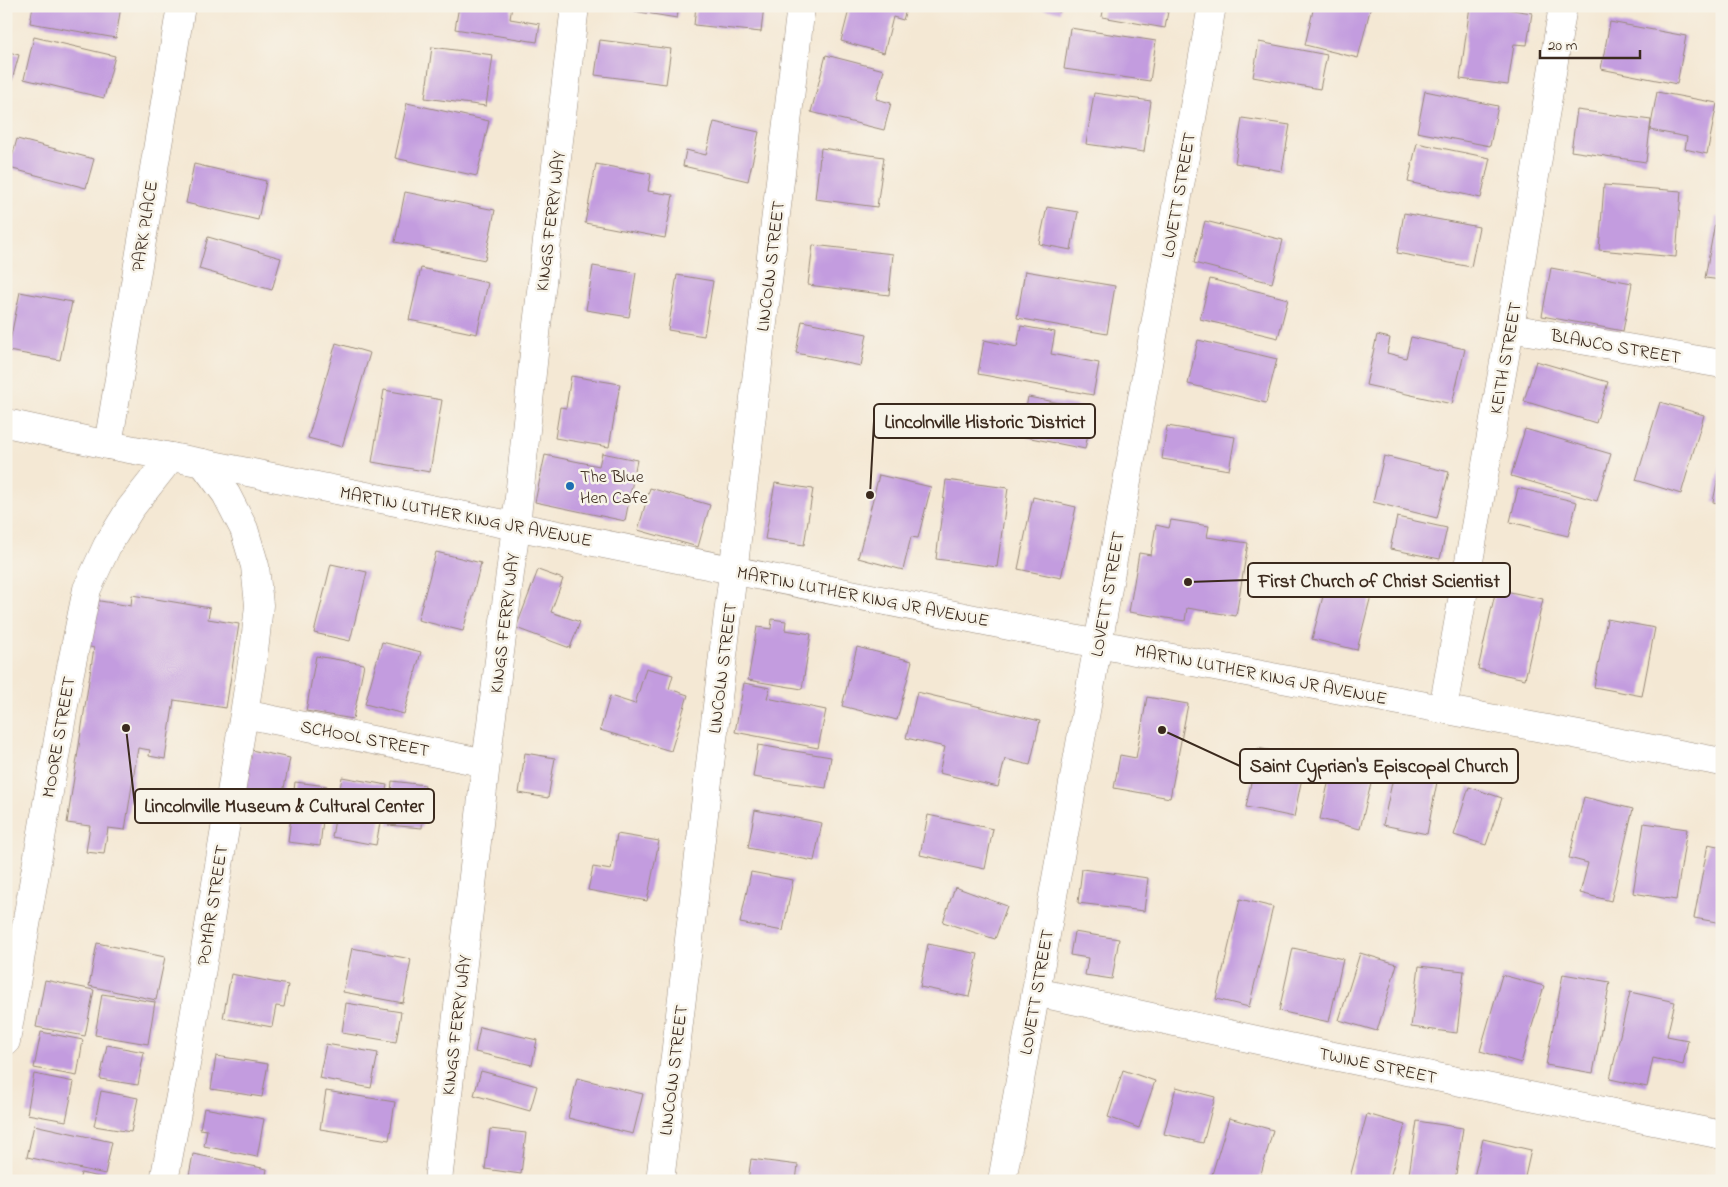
<svg xmlns="http://www.w3.org/2000/svg" width="1728" height="1187" viewBox="0 0 1728 1187" font-family="'Indie Flower',sans-serif">
	<style>
		.building { fill: #c39cdf }
		.lines { fill: none; stroke-linecap: round; stroke-linejoin: round }
		.street-casing { stroke: #988979; stroke-width: 29 }
		.secondary-casing { stroke: #988979; stroke-width: 29 }
		.street { stroke: #fff; stroke-width: 28 }
		.secondary { stroke: #fff; stroke-width: 28 }
		.poi-dot { fill: #1f6fb2; stroke: #f7f3e8; stroke-width: 2 }
		.labels { text-anchor: middle; stroke-width: 5; stroke-linejoin: round; paint-order: stroke }
		.street-label { font-size: 18px; fill: #3b2a1e; stroke: #f7f3e8 }
		.poi-label { font-size: 18px; fill: #3b2a1e; stroke: #f7f3e8; text-anchor: start }
		.leader { fill: none; stroke: #3b2a1e; stroke-width: 2 }
		.callout-dot { fill: #3b2a1e; stroke: #f7f3e8; stroke-width: 2 }
		.callout { fill: #f7f3e8; stroke: #3b2a1e; stroke-width: 2 }
		.callout-label { font-size: 19px; text-anchor: middle; font-weight: bold; fill: #3b2a1e }
	</style>
	<rect width="100%" height="100%" fill="#f7f3e8"/>
	<filter id="ink" filterUnits="userSpaceOnUse"><feTurbulence type="fractalNoise" baseFrequency=".02" numOctaves="2"/><feDisplacementMap in="SourceGraphic" scale="10" xChannelSelector="R" yChannelSelector="G"/><feConvolveMatrix kernelMatrix="1 2 1 2 8 2 1 2 1" color-interpolation-filters="sRGB"/></filter>
	<filter id="wash" filterUnits="userSpaceOnUse"><feTurbulence type="fractalNoise" baseFrequency=".0096" numOctaves="4" result="noise"/><feDisplacementMap in="SourceGraphic" scale="20" xChannelSelector="R" yChannelSelector="G"/><feGaussianBlur stdDeviation="1.12" result="paint"/><feColorMatrix in="noise" values="0 0 0 0 0 0 0 0 0 0 0 0 0 0 0 0 0 1.4 0 .05"/><feComposite in="paint" operator="in"/></filter>
	<g filter="url(#wash)">
		<rect width="100%" height="100%" fill="#f4e8d4"/>
		<g id="blocks">
			<path class="building" d="M33,6H121L116,38L30,23Z
				M459,6H512L510,19L540,24L537,42L455,29Z
				M602,6H679L677,18Z
				M696,6H764L761,32L694,25Z
				M850,6H907L903,20L893,17L884,53L841,41Z
				M1026,6H1061L1060,12Z
				M1104,6H1169L1165,28L1102,17Z
				M1314,6H1371L1358,58L1305,45Z
				M1470,6H1486L1532,13L1527,45L1514,44L1508,85L1460,79Z
				M1610,22L1686,36L1677,84L1601,69Z
				M1070,28L1156,41L1150,81L1064,69Z
				M34,37L115,56L104,98L24,79Z
				M600,40L671,49L666,84L595,75Z
				M1259,42L1327,55L1320,89L1253,77Z
				M432,47L493,55L486,106L425,98Z
				M6,51L19,55L7,98H6Z
				M826,55L884,70L876,99L891,103L884,130L811,112Z
				M1425,91L1498,106L1490,146L1417,132Z
				M1657,92L1717,103L1707,154L1685,149L1687,137L1650,130Z
				M1094,93L1151,101L1144,152L1086,144Z
				M407,103L489,121L477,176L395,158Z
				M1577,110L1651,120L1646,162L1571,151Z
				M1242,118L1290,125L1282,171L1235,163Z
				M714,122L759,132L748,181L683,166L686,150L706,155Z
				M17,139L94,159L86,188L9,168Z
				M1417,143L1490,158L1481,198L1408,182Z
				M821,148L884,157L877,207L815,199Z
				M194,164L266,181L258,220L186,203Z
				M596,164L651,174L648,191L673,195L665,238L585,223Z
				M1604,185L1681,191L1676,257L1599,250Z
				M405,192L495,210L485,260L395,242Z
				M1047,207L1078,212L1071,250L1039,244Z
				M1404,213L1479,227L1471,267L1397,253Z
				M1716,217L1722,218V280L1705,278Z
				M1205,221L1283,240L1272,283L1194,263Z
				M208,237L281,258L272,290L199,269Z
				M813,245L893,254L889,295L808,285Z
				M593,266L636,273L629,317L586,310Z
				M421,268L488,283L477,334L409,320Z
				M1551,268L1632,283L1623,331L1542,316Z
				M1025,271L1115,286L1107,334L1017,318Z
				M677,275L713,281L704,336L668,330Z
				M1210,279L1288,299L1278,338L1200,319Z
				M20,292L72,302L60,360L8,351Z
				M802,321L867,334L861,366L796,353Z
				M1021,326L1055,332L1051,354L1099,363L1093,395L978,374L984,340L1017,347Z
				M1377,335L1390,338L1387,353L1406,358L1411,337L1465,349L1452,404L1366,385Z
				M1198,340L1277,359L1266,403L1188,384Z
				M336,343L370,353L342,447L308,438Z
				M1536,361L1608,382L1596,423L1524,401Z
				M571,376L620,384L609,447L555,438L560,407L566,408Z
				M384,390L442,400L430,472L372,462Z
				M1028,397L1093,409L1085,449L1021,436Z
				M1660,402L1704,415L1681,494L1636,480Z
				M1167,426L1235,437L1229,470L1162,459Z
				M1525,429L1611,454L1597,501L1511,476Z
				M602,453L637,460L625,521L535,502L545,455L599,466Z
				M1384,456L1449,472L1437,518L1373,502Z
				M1721,462H1722V504L1713,502Z
				M879,475L931,487L918,538L911,537L903,570L858,558Z
				M946,480L1008,488L997,567L936,559Z
				M775,483L813,489L804,545L765,539Z
				M650,488L710,505L698,547L638,530Z
				M1518,488L1577,502L1568,536L1510,522Z
				M1033,497L1076,507L1061,578L1018,569Z
				M1397,517L1447,528L1440,559L1390,549Z
				M1171,520L1209,526L1207,537L1248,543L1236,616L1187,608L1185,621L1129,612L1139,553L1151,555L1156,525L1169,528Z
				M436,552L481,563L463,631L418,620Z
				M331,564L367,572L350,641L314,633Z
				M1331,565L1376,576L1357,650L1312,639Z
				M538,570L563,579L551,612L580,622L570,648L516,628Z
				M1496,589L1543,599L1525,679L1478,669Z
				M132,595L210,608L208,619L239,624L226,708L174,700L165,759L149,756L150,750L138,748L125,830L108,828L104,854L86,852L90,826L67,823L94,648L86,646L94,600L131,606Z
				M772,619L786,621L785,630L811,634L802,689L748,680L757,627L771,629Z
				M1607,619L1655,628L1642,696L1594,687Z
				M382,642L421,652L404,714L365,704Z
				M857,647L912,661L897,720L842,706Z
				M316,656L364,664L353,719L306,711Z
				M646,668L673,675L669,689L688,695L671,751L600,730L610,696L635,704Z
				M744,683L770,688L767,698L826,710L818,748L735,732Z
				M917,692L1040,721L1030,765L1005,759L998,787L939,773L945,747L906,738Z
				M1147,697L1188,704L1170,798L1114,788L1120,755L1136,758Z
				M758,745L831,757L826,788L753,777Z
				M1258,748L1306,758L1294,817L1246,807Z
				M1336,749L1377,759L1360,829L1320,819Z
				M251,750L290,758L281,803L242,795Z
				M525,753L555,758L548,798L519,793Z
				M1394,773L1437,782L1427,834L1383,825Z
				M342,777L387,785L376,845L332,837Z
				M392,781L425,785L422,828L388,825Z
				M295,782L327,786L320,846L288,842Z
				M1469,787L1502,798L1486,845L1454,835Z
				M1584,797L1633,809L1611,901L1580,893L1588,863L1569,858Z
				M755,810L822,823L814,861L748,848Z
				M928,815L993,829L985,869L920,855Z
				M1644,823L1687,829L1676,900L1633,893Z
				M6,834L10,835L7,849H6Z
				M617,834L659,841L647,901L588,890L593,867L611,870Z
				M1708,844L1722,847V923L1694,918Z
				M1082,869L1148,878L1144,911L1078,903Z
				M751,872L793,880L783,931L740,923Z
				M955,887L1007,906L995,939L943,922Z
				M1240,899L1273,907L1249,1007L1216,999Z
				M1074,932L1119,939L1112,979L1085,975L1088,958L1070,955Z
				M97,943L165,957L156,1000L89,986Z
				M928,944L978,954L969,997L920,987Z
				M352,948L411,959L403,1003L343,992Z
				M1293,948L1343,959L1329,1022L1279,1011Z
				M1360,953L1397,964L1377,1031L1339,1020Z
				M1419,966L1464,971L1457,1033L1411,1027Z
				M231,974L288,985L284,1007L276,1006L272,1027L223,1018Z
				M1563,974L1610,982L1593,1073L1546,1065Z
				M1502,975L1544,986L1521,1063L1480,1051Z
				M45,980L94,990L85,1036L36,1027Z
				M1630,992L1675,1002L1667,1036L1688,1040L1683,1065L1653,1058L1647,1087L1610,1079Z
				M102,994L155,1002L148,1044L95,1035Z
				M346,1003L401,1012L396,1042L342,1033Z
				M480,1027L537,1040L532,1065L475,1052Z
				M41,1032L83,1040L77,1076L34,1068Z
				M326,1044L378,1053L371,1088L319,1078Z
				M107,1045L144,1052L138,1085L100,1079Z
				M216,1056L268,1064L262,1097L211,1089Z
				M1123,1070L1155,1081L1139,1128L1108,1117Z
				M481,1071L537,1086L530,1111L474,1095Z
				M34,1074L74,1082L66,1121L27,1114Z
				M577,1078L643,1094L633,1134L568,1118Z
				M1176,1087L1215,1097L1203,1143L1164,1134Z
				M101,1091L138,1098L131,1132L94,1126Z
				M326,1091L395,1102L389,1140L320,1129Z
				M204,1108L264,1119L257,1157L204,1146L207,1130L200,1129Z
				M1367,1114L1405,1125L1389,1181H1349Z
				M1229,1118L1273,1130L1259,1181H1210Z
				M1417,1121L1463,1128L1455,1181H1408Z
				M34,1125L112,1142L105,1174L27,1157Z
				M490,1129L526,1133L521,1174L485,1169Z
				M1483,1139L1531,1150L1524,1181H1473Z
				M193,1154L267,1169L265,1181H188Z
				M751,1159L798,1165L796,1181H748Z
				M81,1173L112,1180V1181H79Z"/>
		</g>
	</g>
	<g filter="url(#ink)">
		<use href="#blocks" fill-opacity="0" stroke="#988979" stroke-width="1"/>
		<g class="lines">
			<g class="street-casing">
				<path id="street" d="M1510,328L1722,364
					M108,445L181,6
					M1443,709L1510,328L1563,6
					M244,714L486,763
					M1036,992L1294,1048L1722,1135
					M6,1041L68,682L87,589L107,546L130,509L171,457
					M164,1181L187,1059L244,714L255,643L259,605L255,566L244,529L226,494L203,463
					M438,1181L486,763L516,526L537,325L575,6
					M660,1181L801,6
					M1002,1181L1212,6"/>
			</g>
			<g class="secondary-casing">
				<path id="secondary" d="M6,423L108,445L203,463L1098,644L1722,762"/>
			</g>
			<use href="#street" class="street"/>
			<use href="#secondary" class="secondary"/>
		</g>
	</g>
	<circle class="poi-dot" cx="570" cy="486" r="5"/>
	<g class="labels">
		<g class="street-label">
			<text transform="translate(1178 195) rotate(-80)" y="6">LOVETT STREET</text>
			<text transform="translate(550 221) rotate(-83)" y="6">KINGS FERRY WAY</text>
			<text transform="translate(144 226) rotate(-81)" y="6">PARK PLACE</text>
			<text transform="translate(770 266) rotate(-83)" y="6">LINCOLN STREET</text>
			<text transform="translate(1616 346) rotate(10)" y="6">BLANCO STREET</text>
			<text transform="translate(1505 358) rotate(-80)" y="6">KEITH STREET</text>
			<text transform="translate(466 516) rotate(11)" y="6">MARTIN LUTHER KING JR AVENUE</text>
			<text transform="translate(1107 594) rotate(-80)" y="6">LOVETT STREET</text>
			<text transform="translate(863 596) rotate(11)" y="6">MARTIN LUTHER KING JR AVENUE</text>
			<text transform="translate(504 623) rotate(-83)" y="6">KINGS FERRY WAY</text>
			<text transform="translate(722 668) rotate(-83)" y="6">LINCOLN STREET</text>
			<text transform="translate(1261 674) rotate(11)" y="6">MARTIN LUTHER KING JR AVENUE</text>
			<text transform="translate(58 737) rotate(-80)" y="6">MOORE STREET</text>
			<text transform="translate(365 738) rotate(11)" y="6">SCHOOL STREET</text>
			<text transform="translate(212 905) rotate(-81)" y="6">POMAR STREET</text>
			<text transform="translate(1036 992) rotate(-80)" y="6">LOVETT STREET</text>
			<text transform="translate(456 1025) rotate(-83)" y="6">KINGS FERRY WAY</text>
			<text transform="translate(1378 1065) rotate(12)" y="6">TWINE STREET</text>
			<text transform="translate(673 1070) rotate(-83)" y="6">LINCOLN STREET</text>
		</g>
		<g class="poi-label">
			<text x="580" y="482">The Blue<tspan x="580" dy="21">Hen Cafe</tspan></text>
		</g>
	</g>
	<path class="leader" d="M870 495L874 421M1188 582L1248 580M1162 730L1240 766M126 728L135 806"/>
	<g class="callout-dot">
		<circle cx="870" cy="495" r="5"/>
		<circle cx="1188" cy="582" r="5"/>
		<circle cx="1162" cy="730" r="5"/>
		<circle cx="126" cy="728" r="5"/>
	</g>
	<g class="callout">
		<rect x="874" y="404" width="221" height="34" rx="5"/>
		<rect x="1248" y="563" width="262" height="34" rx="5"/>
		<rect x="1240" y="749" width="278" height="34" rx="5"/>
		<rect x="135" y="789" width="299" height="34" rx="5"/>
	</g>
	<g class="callout-label">
		<text x="985" y="428">Lincolnville Historic District</text>
		<text x="1379" y="587">First Church of Christ Scientist</text>
		<text x="1379" y="772">Saint Cyprian's Episcopal Church</text>
		<text x="284" y="812">Lincolnville Museum &amp; Cultural Center</text>
	</g>
	<rect width="1728" height="1187" fill="none" stroke="#f7f3e8" stroke-width="25"/>
	<path d="M1540 50v8h100v-8" fill="none" stroke="#3b2a1e" stroke-width="2.5"/>
	<text x="1548" y="50" font-size="15" fill="#3b2a1e" stroke="#f7f3e8" stroke-width="4" paint-order="stroke">20 m</text>
</svg>
